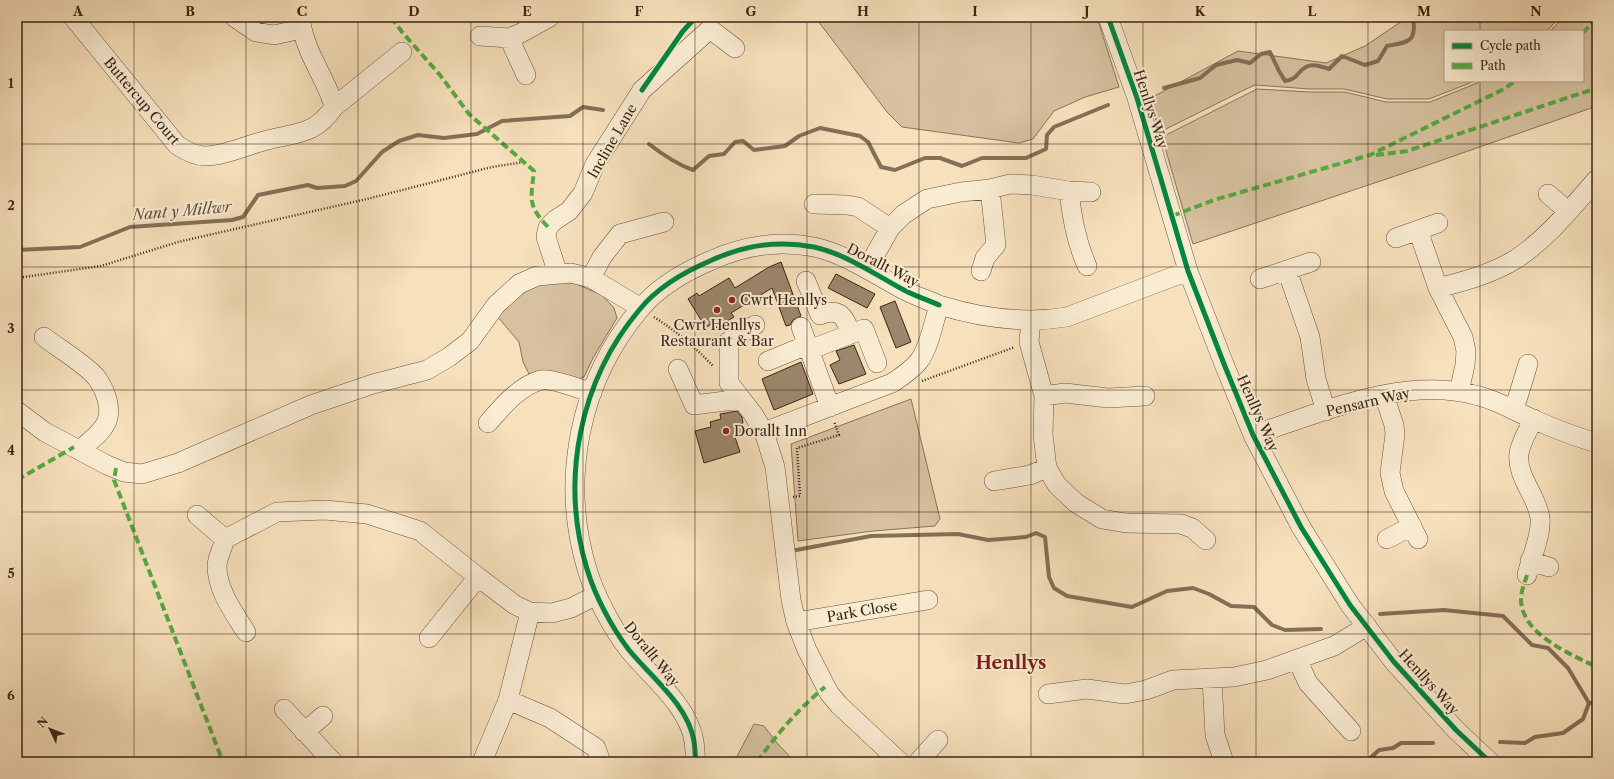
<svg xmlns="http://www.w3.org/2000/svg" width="1614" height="779" viewBox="0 0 1614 779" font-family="'Libre Caslon Text',serif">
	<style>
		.green { fill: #d7c1a0; stroke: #88735a }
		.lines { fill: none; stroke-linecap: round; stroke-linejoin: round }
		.stream { stroke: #846f57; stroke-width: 4 }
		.building { fill: #9c876c; stroke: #392515 }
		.minor-casing { stroke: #68543f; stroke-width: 20 }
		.path { stroke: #392515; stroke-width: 2.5; stroke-dasharray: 1 2; stroke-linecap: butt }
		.minor { stroke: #faecd3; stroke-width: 19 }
		.quiet { stroke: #55aa42; stroke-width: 4; stroke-dasharray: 8 4; stroke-linecap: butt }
		.cycleway-casing { stroke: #faecd3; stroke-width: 8 }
		.cycleway { stroke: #00873e; stroke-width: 5 }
		.grid { fill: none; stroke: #392515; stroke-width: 1; stroke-opacity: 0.55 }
		.poi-dot { fill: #8f2418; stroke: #faecd3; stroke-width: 1.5 }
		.labels { text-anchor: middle; stroke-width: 4; stroke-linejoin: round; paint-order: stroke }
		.street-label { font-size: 14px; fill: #392515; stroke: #faecd3 }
		.poi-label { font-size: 14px; fill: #392515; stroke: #faecd3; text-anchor: start }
		.water-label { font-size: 15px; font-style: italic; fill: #65503c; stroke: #faecd3 }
		.district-label { font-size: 18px; font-weight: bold; fill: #7a1f14; stroke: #faecd3 }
		.neatline { fill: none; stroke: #392515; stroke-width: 1.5 }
		.grid-label { font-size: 13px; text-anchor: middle; font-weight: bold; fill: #392515 }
	</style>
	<rect width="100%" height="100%" fill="#f7e1bc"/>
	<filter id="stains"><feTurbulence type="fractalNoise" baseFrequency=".005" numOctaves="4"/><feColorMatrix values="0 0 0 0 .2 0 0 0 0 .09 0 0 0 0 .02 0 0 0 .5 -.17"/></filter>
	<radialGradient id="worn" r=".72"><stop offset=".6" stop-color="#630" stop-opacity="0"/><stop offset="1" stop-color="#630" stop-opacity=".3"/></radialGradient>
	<path class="green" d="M815,17H1097L1119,87L1085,97L1054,111L1033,139L1019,143L902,127L887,112Z
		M1408,17H1560L1547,31H1445V81H1475L1429,99H1387L1344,89H1310L1255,85L1244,90L1160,132L1149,99L1238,51L1326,63L1365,46Z
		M1564,17H1597V106L1428,165L1193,244L1162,137L1257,89L1310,92H1345L1386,102H1430L1482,81H1583V31H1550Z
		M548,282L574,283L602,295L614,308L617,318L593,358L584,377L579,379L531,378L523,362L519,342L497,316L528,287Z
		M911,399L940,519L935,526L873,531L798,541L791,444Z
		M754,724L764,726L777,743L795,762H734Z"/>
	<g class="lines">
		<path class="stream" d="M1164,88L1200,78L1216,65L1237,60L1250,63L1261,54L1270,52L1279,71L1285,81C1299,79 1296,72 1306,67C1313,63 1322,67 1329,69L1342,56L1365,65L1378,61L1387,46C1409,42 1417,42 1413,17
			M649,144C663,155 676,164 693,170L709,156L724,154L735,142L743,141L754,150L785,146L799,136L820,128L860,136L868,142L881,167L895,170L925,158H940L962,166L982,158H1026L1046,149L1047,135L1054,127L1108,105
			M17,250L80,247L130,227L232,220L243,217L258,195L308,185L317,188L345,186L356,181L382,152L399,141L418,135L444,138L477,134L502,121L570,116L583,107L603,110
			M796,550L871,536L958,534L988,540L1026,537L1036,533L1045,537L1049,577L1054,588L1067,596L1132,607L1167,591L1193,588L1209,594L1231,606L1254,607L1272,625L1285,630L1321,629
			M1380,614L1444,610L1503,616L1532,645L1548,648L1568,668L1589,703
			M1500,742L1525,743L1535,737L1563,733L1583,719L1589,703H1597
			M1366,762L1379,750L1393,748L1401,743H1433"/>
	</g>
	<path class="building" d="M781,262L801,316L793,320L790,325L786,326L772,288L731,313L734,317L714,329L711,324L706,328L688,299L697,293L699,296L729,278L735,288L769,267Z
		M836,274L875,294L867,308L828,288Z
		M895,301L911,342L896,348L880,307Z
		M854,345L866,374L839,384L830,365L840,360L836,351Z
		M801,362L813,394L774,410L762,379Z
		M737,411L742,417L743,423L740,424L744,435L735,437L740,452L704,463L695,431L711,427L710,422L721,419L720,414Z"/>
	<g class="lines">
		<g class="minor-casing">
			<path id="minor" d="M73,17L177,145C186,151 195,156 205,156C225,156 249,144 268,140C282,136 298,135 312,128C321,123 328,116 334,107L402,52
				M234,17L256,32L274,35L301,29
				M300,17C302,34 309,52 317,67C323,80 331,93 334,107
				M1108,17L1137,98L1188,271L1224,364L1253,435L1301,527L1350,605L1394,662L1456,730L1490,762
				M480,36L509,38L521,33L550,17
				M509,38L526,75
				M1069,191C1072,217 1076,241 1087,266
				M1548,194L1568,211
				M814,204L847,205L858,207L890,228
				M1418,230L1438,288L1463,337L1466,351L1465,365L1459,392
				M1396,238L1438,223
				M867,269L890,228L904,214L927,199L961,192L990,189L1010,184L1032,185L1069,191L1091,192
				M1287,270L1310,337L1316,379L1326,411
				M981,271L985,258L996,245L990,189
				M558,274L546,237L548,227L555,220L569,211L583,193L595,164L642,90L710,29L735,48
				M591,278L602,257L620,234L664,222
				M1260,279L1311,262
				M806,281L820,315C840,307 845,317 851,334
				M1438,288C1465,281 1492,274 1516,259C1548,238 1572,207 1597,179
				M1031,320L1029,342L1044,396L1043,435L1047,468L1057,485L1076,503L1102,519L1126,523L1181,524L1192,528L1206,540
				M755,325L729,341V383L753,414L764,432L775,467L791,600L796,622L807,650L829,693L839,705L900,762
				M801,327L830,407
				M44,337C58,348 85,364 96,377C105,389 113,409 106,423C101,434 88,442 80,450
				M809,350L864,329L877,363
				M768,361L807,345
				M678,369L694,405L741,399
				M1384,395L1394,425L1395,434L1390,473L1394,491L1418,539
				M1044,396L1065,393L1108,398L1145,396
				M1512,409L1517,400L1528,364
				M17,411L45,432L107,465L124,472L142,474L178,463L311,405L373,384L427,370L449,357L470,341L496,305L519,284L537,276L571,273L591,278L641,308
				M488,423C502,407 519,386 541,380C551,378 581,389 592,393
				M764,432L892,383C901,377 912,370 919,361C929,348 934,321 939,305C981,318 1024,324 1067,317L1188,271
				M1253,435C1323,412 1405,375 1479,396C1499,401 1516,412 1535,420C1555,429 1576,437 1597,443
				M994,481L1030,475L1047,468
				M197,515L225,539
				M1387,539L1412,526
				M1530,561L1549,567
				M1527,575C1531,557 1542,535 1540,518C1537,495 1516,477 1519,453C1521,442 1528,430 1534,419
				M796,622L928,600
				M246,632C234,613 217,590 217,566C217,558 223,547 225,539L277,512L325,510L367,514L420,531L478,577L515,605L530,612L552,613L571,608L597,595
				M429,638L478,577
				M1297,659L1308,683L1351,731
				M1212,679L1215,735L1224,762
				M1048,694L1087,689L1125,694L1146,690L1173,680L1234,677L1267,670L1334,646L1367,626
				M508,700L550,718L596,748L601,762
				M284,709L333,762
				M304,732L323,716
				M482,762L508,700L530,612
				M696,762C695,755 695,748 694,741C688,705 651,677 629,650C612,628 595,596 587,569C560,480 579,381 640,309C658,287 686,271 712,260C743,246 779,240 814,247C846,254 876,275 904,290C915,296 928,300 939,305
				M918,762L938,740"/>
		</g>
		<path class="path" d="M17,278L101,266L178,242L371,198L492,167L524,162
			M654,317C676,331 695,347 713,366
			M922,381L1015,347
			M793,497L800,496L797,448L839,435L834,421"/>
		<use href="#minor" class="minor"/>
		<path class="quiet" d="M391,17L402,32L440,75L469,114L534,171C531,199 527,205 548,227
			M1583,33L1597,18
			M1376,155L1407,151L1597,88
			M1172,216L1214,200L1370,155L1504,89L1515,81
			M116,468L114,480L223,762
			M17,480L74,447
			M1527,575C1525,582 1521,591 1521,599C1521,634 1570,654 1597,667
			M757,762C777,734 798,709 825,687"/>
		<g class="cycleway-casing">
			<path id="cycleway" d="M1108,17L1137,98L1188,271L1224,364L1253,435L1301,527L1350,605L1394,662L1456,730L1490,762
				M642,90L683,31L696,17
				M696,762C695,755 695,748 694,741C688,705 651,677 629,650C612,628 595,596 587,569C560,480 579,381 640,309C658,287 686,271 712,260C743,246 779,240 814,247C846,254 876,275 904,290C915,296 928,300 939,305"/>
		</g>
		<use href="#cycleway" class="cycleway"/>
	</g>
	<path class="grid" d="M134,17V762M246,17V762M358,17V762M471,17V762M583,17V762M695,17V762M807,17V762M919,17V762M1031,17V762M1143,17V762M1256,17V762M1368,17V762M1480,17V31M1480,81V762M17,144H1597M17,267H1597M17,390H1597M17,512H1597M17,634H1597"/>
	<g class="poi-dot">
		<circle cx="732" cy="300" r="4"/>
		<circle cx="717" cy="310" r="4"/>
		<circle cx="726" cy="431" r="4"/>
	</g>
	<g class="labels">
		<g class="street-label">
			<text transform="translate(142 101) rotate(50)" y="5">Buttercup Court</text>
			<text transform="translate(1151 109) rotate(72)" y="5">Henllys Way</text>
			<text transform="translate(612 141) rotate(-60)" y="5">Incline Lane</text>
			<text transform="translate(883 265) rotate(27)" y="5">Dorallt Way</text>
			<text transform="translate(1368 402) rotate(-13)" y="5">Pensarn Way</text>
			<text transform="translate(1258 413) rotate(66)" y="5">Henllys Way</text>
			<text transform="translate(862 611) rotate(-10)" y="5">Park Close</text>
			<text transform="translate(652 654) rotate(51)" y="5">Dorallt Way</text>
			<text transform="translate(1429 682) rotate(48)" y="5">Henllys Way</text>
		</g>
		<g class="poi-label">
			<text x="740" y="305">Cwrt Henllys</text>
			<text x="717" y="330" text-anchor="middle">Cwrt Henllys<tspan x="717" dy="16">Restaurant &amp; Bar</tspan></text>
			<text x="734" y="436">Dorallt Inn</text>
		</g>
		<g class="water-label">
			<text transform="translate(182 211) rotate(-5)" y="5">Nant y Millwr</text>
		</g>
		<g class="district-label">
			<text x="1011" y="669">Henllys</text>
		</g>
	</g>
	<rect width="1614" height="779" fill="none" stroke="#f7e1bc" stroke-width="44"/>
	<rect x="1444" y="30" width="140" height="52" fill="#faecd3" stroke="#ad9c87"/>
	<rect x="1452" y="43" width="20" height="6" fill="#00873e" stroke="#ad9c87"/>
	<text x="1480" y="50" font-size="12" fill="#392515">Cycle path</text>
	<rect x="1452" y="63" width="20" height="6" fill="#55aa42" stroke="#ad9c87"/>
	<text x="1480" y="70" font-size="12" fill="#392515">Path</text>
	<g transform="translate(50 729) rotate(313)" stroke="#faecd3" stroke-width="3" paint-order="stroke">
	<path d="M0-3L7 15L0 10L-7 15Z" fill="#392515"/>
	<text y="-6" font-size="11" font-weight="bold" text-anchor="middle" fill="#392515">N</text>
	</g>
	<rect x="22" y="22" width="1570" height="735" class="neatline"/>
	<g class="grid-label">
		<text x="78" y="16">A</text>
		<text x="190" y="16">B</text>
		<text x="302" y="16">C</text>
		<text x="414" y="16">D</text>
		<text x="527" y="16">E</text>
		<text x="639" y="16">F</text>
		<text x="751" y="16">G</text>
		<text x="863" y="16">H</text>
		<text x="975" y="16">I</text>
		<text x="1087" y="16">J</text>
		<text x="1200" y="16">K</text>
		<text x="1312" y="16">L</text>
		<text x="1424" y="16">M</text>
		<text x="1536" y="16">N</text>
		<text x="11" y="88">1</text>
		<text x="11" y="210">2</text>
		<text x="11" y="333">3</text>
		<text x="11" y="455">4</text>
		<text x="11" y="578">5</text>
		<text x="11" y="700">6</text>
	</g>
	<rect width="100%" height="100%" filter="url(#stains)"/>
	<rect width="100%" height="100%" fill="url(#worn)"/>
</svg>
